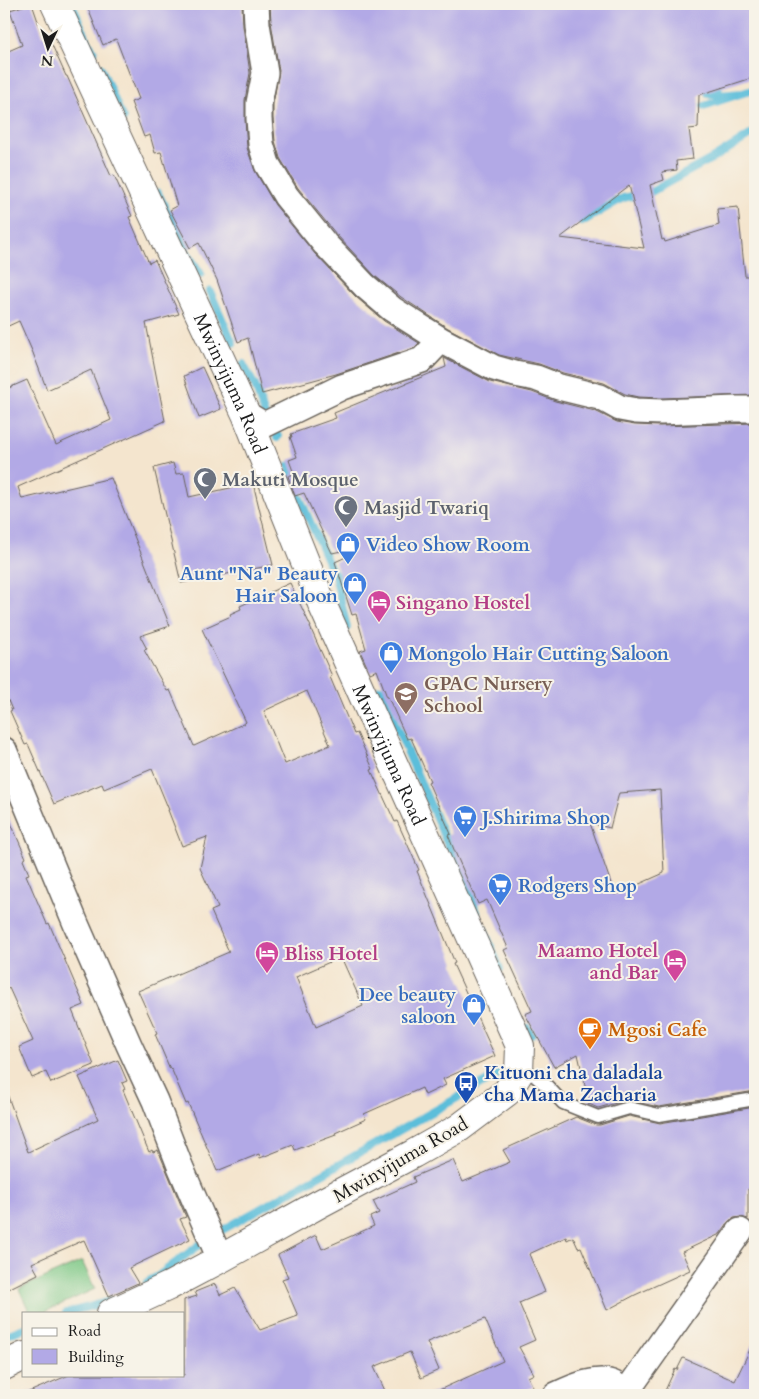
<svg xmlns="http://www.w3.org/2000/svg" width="759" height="1399" viewBox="0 0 759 1399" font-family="Cardo,serif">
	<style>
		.green { fill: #7dc886; stroke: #4c7251 }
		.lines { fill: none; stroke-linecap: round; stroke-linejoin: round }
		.stream { stroke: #5cbeda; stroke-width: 8 }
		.building { fill: #b2a9e6; fill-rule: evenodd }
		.service-casing { stroke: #68625a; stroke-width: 15 }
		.minor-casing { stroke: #68625a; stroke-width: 28 }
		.tertiary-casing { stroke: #68625a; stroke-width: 30 }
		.service { stroke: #fff; stroke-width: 12 }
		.minor { stroke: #fff; stroke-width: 25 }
		.tertiary { stroke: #fff; stroke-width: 28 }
		.labels { text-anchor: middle; stroke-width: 4; stroke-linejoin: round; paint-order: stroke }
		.street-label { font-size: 19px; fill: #1c1c1c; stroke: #f7f3e8 }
		.worship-label { font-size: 19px; font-weight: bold; fill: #5b616d; stroke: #f7f3e8; text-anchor: start }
		.shop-label { font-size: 19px; font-weight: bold; fill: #366cbe; stroke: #f7f3e8; text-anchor: start }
		.hotel-label { font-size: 19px; font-weight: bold; fill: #b23c85; stroke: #f7f3e8; text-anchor: start }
		.education-label { font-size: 19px; font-weight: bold; fill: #785e54; stroke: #f7f3e8; text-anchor: start }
		.food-label { font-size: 19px; font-weight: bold; fill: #c56008; stroke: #f7f3e8; text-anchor: start }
		.transit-label { font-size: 19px; font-weight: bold; fill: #164399; stroke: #f7f3e8; text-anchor: start }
	</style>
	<rect width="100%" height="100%" fill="#f7f3e8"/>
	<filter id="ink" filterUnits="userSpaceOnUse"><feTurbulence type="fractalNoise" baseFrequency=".02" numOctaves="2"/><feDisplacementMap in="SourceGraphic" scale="10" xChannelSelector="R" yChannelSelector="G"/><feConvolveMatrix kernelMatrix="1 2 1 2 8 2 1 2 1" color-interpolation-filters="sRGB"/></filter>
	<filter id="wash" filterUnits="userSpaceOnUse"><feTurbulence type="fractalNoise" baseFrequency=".0096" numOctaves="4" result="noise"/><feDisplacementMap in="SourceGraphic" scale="20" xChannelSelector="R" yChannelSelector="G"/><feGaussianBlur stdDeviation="1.12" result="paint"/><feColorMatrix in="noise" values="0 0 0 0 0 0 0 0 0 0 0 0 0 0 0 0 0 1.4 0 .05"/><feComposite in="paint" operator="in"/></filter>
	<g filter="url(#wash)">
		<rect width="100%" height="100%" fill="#f4e5ce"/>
		<path class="green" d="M82,1261L95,1289L42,1313H30L19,1289Z"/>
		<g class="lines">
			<path class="stream" d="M72,4L85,35L94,52
				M101,68L123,119
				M719,81L718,95L743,93
				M704,84L707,86L708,93L718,95
				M704,106L755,89
				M158,193L186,251L201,274
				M582,222L623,198L651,192L717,156L755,132
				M210,291L233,343
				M243,364L255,386L268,424L278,436L277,438
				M289,466L293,472L285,476L292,496L300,498L329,565L335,575L347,628
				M380,689L477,912
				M484,929L500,969
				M527,1028L531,1035
				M147,1282L158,1276L210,1237L498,1075
				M66,1313L110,1301
				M4,1336L24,1328"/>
		</g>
		<g id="blocks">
			<path class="building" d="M29,4H32L43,36L47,34L66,76H67L111,176L114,175L132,216L129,217L149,263L155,260L179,314L146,323L165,421L18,487L22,499L111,478L170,626L140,636L147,649L144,650L167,691L170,690L194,746L245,723L246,722L202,629L231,616L230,614L241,609L240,606L290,583L311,627H310L332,676L330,677L354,734L357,733L373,769L371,770L395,822L397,821L419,870L417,871L455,963L453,964L495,1056L443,1079L446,1085L425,1095L422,1088L364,1114L366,1119L335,1133L336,1135L295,1150L293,1145L260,1158L259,1154L217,1171L188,1103L186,1104L171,1068L170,1069L155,1034L157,1033L138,991L229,952L211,911L218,908L200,868L207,837L182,846L168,810H169L152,769L104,789L102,784L54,804L28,744L25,745L10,711L12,710L4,691V390L27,380L56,445L111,420L91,370L47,390L33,353L19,321L4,328V53L22,45L10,10ZM307,691L330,745L285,764L264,711ZM341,957L363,1006L316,1027L296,977Z
				M86,4H242L243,26L250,73L245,100V120L247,148L255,171L275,205L315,254L356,297L384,321L419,343L414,348L336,374L262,394L248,338L238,342L217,280L199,243L190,248L170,210L177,206L161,152L155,153L150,135L144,137L131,102L139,99L116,39L103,45Z
				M270,4H619L618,6L678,4H753L755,12V77L699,95L698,128L689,129L693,159L676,161L677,170L662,172L664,180L650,185L662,240L664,239L665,242L719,225L717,209L738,207L745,276H755V395L661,398L638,397L625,394L604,383L563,373L539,364L499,355L448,328L401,297L375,276L336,234L298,188L280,158L275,141L273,118V104L279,71L271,22ZM629,185L644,248L560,238Z
				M444,358L490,382L532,392L555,401L595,411L617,422L635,425L660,426L755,423V791L750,792L755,831V1091L659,1107L627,1100L598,1108L589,1104L578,1054L554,1067L525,1014L532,1011L504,950L508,948L487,900L478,904L455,852L448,835L451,834L428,782L430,781L411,738L407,739L388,697H387L377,670L370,673L360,651L366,649L356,614L352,615L335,562L348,556L346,550L332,553L304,493L295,496L288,476L294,474L289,460L297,457L290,437H292L291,434L336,418L334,413L446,367ZM660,790L664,873L615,895L590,823L610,828L619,793Z
				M202,367L221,409L199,418L184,376Z
				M173,463L176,474L184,473L189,497L253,483L273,565L181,583L154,468Z
				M4,807L26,858L23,860L29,874L26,875L47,924L49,923L84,1005L72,1010L94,1065L51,1083L46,1072L32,1078L19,1047L33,1041L9,988L4,991Z
				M118,1060L127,1081L122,1083L125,1089L123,1090L149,1152L152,1150L153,1152L158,1150L186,1217L180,1219L190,1239L129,1268L138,1283L109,1296L84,1240L32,1263L38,1274L4,1291V1092L6,1091L28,1152L98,1119L79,1077Z
				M755,1107V1188L748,1189V1219L741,1217L734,1218L728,1223L720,1234L682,1252L690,1270L635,1295L607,1310L581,1247L578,1248L573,1237L567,1240L566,1237L529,1254L545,1292L519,1303L535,1340L519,1347L534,1374L528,1377L533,1387L516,1395H428L503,1361L485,1319L427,1342L439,1370L421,1378L410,1352L374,1367L387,1395H22L69,1375H184V1300L197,1296L195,1292L215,1284L220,1295L235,1288L260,1330L298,1316L282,1279L288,1277L278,1255L316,1235L322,1249L374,1226L370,1217L379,1213L373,1201L415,1182L413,1177L453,1160L463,1182L510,1162L503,1150L576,1117L596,1125H600L629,1116L660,1123Z
				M755,1339V1395H663L675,1369L677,1370L683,1358L735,1381Z"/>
		</g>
	</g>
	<g filter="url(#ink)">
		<use href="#blocks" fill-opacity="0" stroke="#68625a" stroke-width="1"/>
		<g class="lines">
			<g class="service-casing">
				<path id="service" d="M519,1073L534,1075L548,1087L563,1103L598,1117L629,1108L659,1115L755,1099"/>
			</g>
			<g class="minor-casing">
				<path id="minor" d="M256,4L257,24L265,73L259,103V119L261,144L267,164L286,196L325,244L365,286L392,309L441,340L494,368L515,374L536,378L559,387L600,397L620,408L636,411L661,412L736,409H755
					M246,414L264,425L342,387L422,360L441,340
					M4,750L76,924L129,1045L155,1101L180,1166L220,1259
					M625,1394L740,1231
					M556,1395C571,1388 598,1375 614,1384C619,1387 623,1392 626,1395"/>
			</g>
			<g class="tertiary-casing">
				<g id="tertiary">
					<path id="s1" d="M55,4L246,414L322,604L520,1046L519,1073L507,1092L459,1128L413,1154L319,1204L220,1259L169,1286L111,1313"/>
					<path d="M4,1366L24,1356"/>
				</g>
			</g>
			<use href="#service" class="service"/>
			<use href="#minor" class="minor"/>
			<use href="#tertiary" class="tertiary"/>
		</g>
	</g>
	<defs>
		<g id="mosque-pin" transform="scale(1.25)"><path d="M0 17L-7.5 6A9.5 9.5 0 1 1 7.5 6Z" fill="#6b7280" stroke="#f7f3e8"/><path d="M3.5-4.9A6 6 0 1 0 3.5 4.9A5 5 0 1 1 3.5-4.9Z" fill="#fff"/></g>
		<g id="shop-pin" transform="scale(1.25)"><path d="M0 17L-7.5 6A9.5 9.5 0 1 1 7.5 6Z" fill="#3f7fe0" stroke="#f7f3e8"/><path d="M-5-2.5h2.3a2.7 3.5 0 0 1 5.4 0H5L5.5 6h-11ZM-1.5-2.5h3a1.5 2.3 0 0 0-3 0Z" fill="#fff"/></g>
		<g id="hotel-pin" transform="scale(1.25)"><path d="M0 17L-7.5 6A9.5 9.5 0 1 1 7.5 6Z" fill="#d1479c" stroke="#f7f3e8"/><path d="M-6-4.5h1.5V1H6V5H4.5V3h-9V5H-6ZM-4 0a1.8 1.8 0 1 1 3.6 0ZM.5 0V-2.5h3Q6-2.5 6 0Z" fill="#fff"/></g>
		<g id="school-pin" transform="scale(1.25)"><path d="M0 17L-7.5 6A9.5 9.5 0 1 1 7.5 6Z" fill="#8d6e63" stroke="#f7f3e8"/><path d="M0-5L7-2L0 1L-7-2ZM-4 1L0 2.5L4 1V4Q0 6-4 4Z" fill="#fff"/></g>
		<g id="supermarket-pin" transform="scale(1.25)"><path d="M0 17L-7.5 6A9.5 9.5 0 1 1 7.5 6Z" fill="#3f7fe0" stroke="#f7f3e8"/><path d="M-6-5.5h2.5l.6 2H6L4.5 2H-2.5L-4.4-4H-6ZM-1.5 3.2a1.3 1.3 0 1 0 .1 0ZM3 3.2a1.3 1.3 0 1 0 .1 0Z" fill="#fff"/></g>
		<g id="cafe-pin" transform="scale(1.25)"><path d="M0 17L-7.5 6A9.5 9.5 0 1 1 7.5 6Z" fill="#e8710a" stroke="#f7f3e8"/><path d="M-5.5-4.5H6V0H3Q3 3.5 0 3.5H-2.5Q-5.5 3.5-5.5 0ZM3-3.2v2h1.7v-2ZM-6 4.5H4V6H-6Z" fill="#fff"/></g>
		<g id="bus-pin" transform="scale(1.25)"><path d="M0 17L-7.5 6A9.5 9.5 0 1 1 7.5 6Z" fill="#1a4fb4" stroke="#f7f3e8"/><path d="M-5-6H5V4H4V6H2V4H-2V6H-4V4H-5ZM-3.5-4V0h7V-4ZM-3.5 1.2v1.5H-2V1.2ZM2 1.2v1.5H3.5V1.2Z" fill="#fff"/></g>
	</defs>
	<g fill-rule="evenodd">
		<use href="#mosque-pin" x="205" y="479"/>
		<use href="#mosque-pin" x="346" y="507"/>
		<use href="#shop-pin" x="348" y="544"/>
		<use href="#shop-pin" x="355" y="584"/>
		<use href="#hotel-pin" x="379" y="602"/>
		<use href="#shop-pin" x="391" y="653"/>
		<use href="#school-pin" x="406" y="694"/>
		<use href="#supermarket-pin" x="465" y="817"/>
		<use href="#supermarket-pin" x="500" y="885"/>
		<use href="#hotel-pin" x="267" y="953"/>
		<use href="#hotel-pin" x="675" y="961"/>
		<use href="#shop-pin" x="474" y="1005"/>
		<use href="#cafe-pin" x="590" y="1029"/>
		<use href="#bus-pin" x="466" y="1083"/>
	</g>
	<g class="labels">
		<g class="street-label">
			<text dy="7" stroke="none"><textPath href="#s1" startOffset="418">Mwinyijuma Road</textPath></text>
			<text dy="7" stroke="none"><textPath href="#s1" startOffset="822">Mwinyijuma Road</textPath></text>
			<text transform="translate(400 1159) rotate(-30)" y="7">Mwinyijuma Road</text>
		</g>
		<g class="worship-label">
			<text x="222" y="486">Makuti Mosque</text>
			<text x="364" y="514">Masjid Twariq</text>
		</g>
		<g class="shop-label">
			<text x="366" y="551">Video Show Room</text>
			<text x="338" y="580" text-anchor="end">Aunt "Na" Beauty<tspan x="338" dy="22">Hair Saloon</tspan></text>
			<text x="408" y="660">Mongolo Hair Cutting Saloon</text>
			<text x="482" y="824">J.Shirima Shop</text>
			<text x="518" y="892">Rodgers Shop</text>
			<text x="456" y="1001" text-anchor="end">Dee beauty<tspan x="456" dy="22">saloon</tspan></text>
		</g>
		<g class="hotel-label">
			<text x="396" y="609">Singano Hostel</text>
			<text x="658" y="957" text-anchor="end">Maamo Hotel<tspan x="658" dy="22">and Bar</tspan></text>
			<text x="284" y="960">Bliss Hotel</text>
		</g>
		<g class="education-label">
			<text x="424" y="690">GPAC Nursery<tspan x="424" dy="22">School</tspan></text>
		</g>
		<g class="food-label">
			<text x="608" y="1036">Mgosi Cafe</text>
		</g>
		<g class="transit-label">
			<text x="484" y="1079">Kituoni cha daladala<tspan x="484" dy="22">cha Mama Zacharia</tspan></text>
		</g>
	</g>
	<rect width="759" height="1399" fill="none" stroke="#f7f3e8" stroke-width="20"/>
	<rect x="22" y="1312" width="162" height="65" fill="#f7f3e8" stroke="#9f9d96"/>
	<rect x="32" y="1328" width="25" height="8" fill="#ffffff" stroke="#9f9d96"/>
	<text x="68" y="1336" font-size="15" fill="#1c1c1c">Road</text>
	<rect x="32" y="1349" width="25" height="15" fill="#b2a9e6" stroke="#9f9d96"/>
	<text x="68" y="1362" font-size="15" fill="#1c1c1c">Building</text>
	<g transform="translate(48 48) rotate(184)" stroke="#f7f3e8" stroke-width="4" paint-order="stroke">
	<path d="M0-4L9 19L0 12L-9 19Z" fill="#1c1c1c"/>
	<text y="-8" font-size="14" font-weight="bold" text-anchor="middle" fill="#1c1c1c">N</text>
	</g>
</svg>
